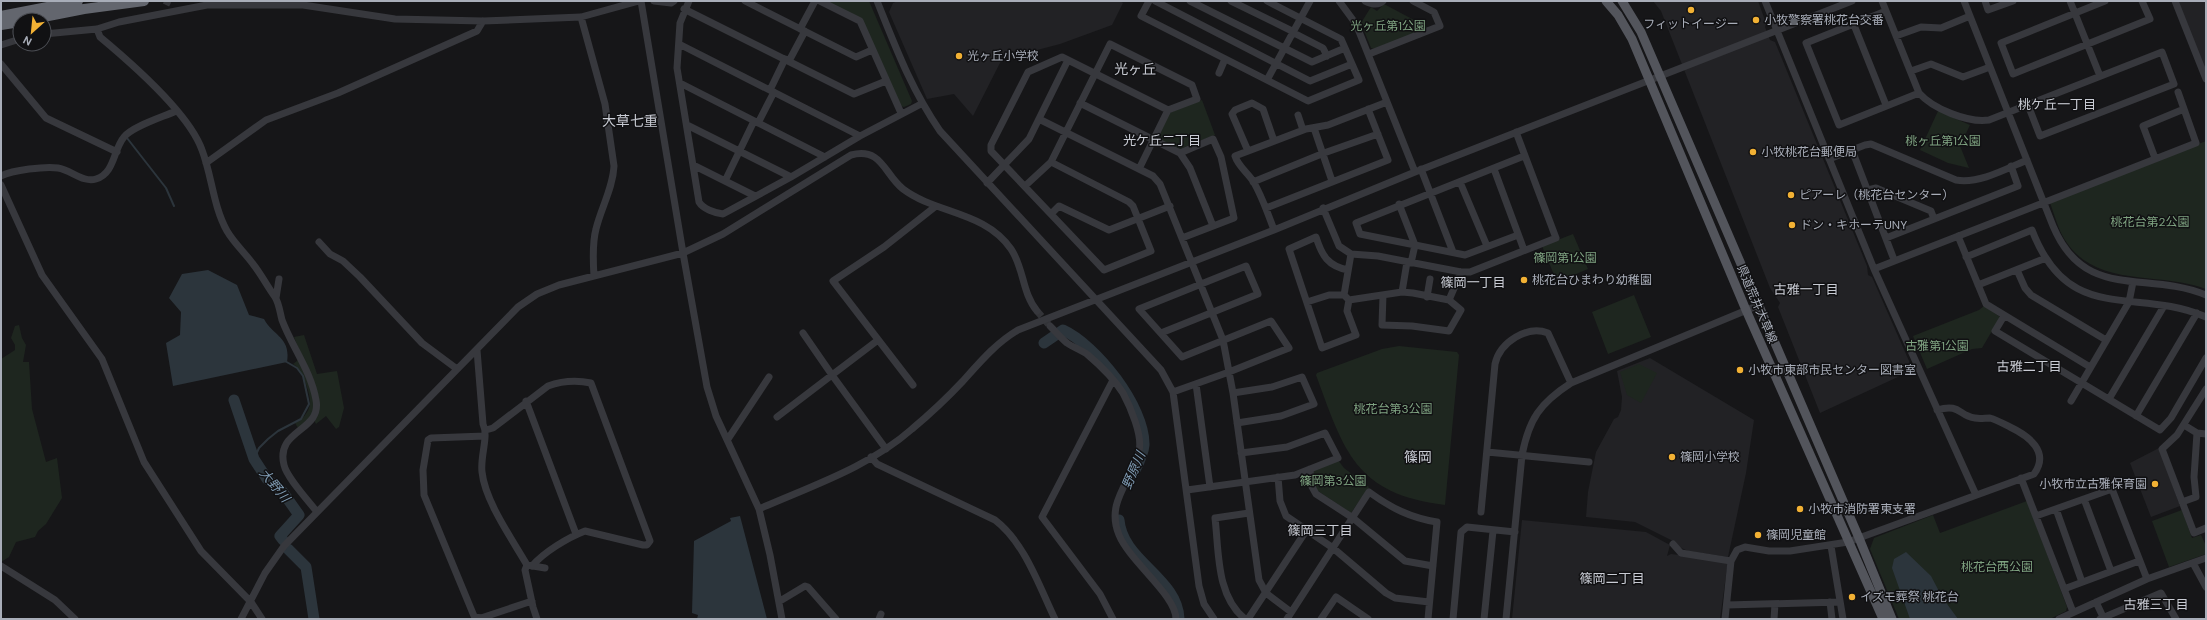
<svg xmlns="http://www.w3.org/2000/svg" width="2207" height="620" viewBox="0 0 2207 620" font-family="'DM Sans','Noto Sans JP',sans-serif">
	<style>
		.built { fill: #222225 }
		.green { fill: #1e261f }
		.water { fill: #2c353c }
		.lines { fill: none; stroke-linecap: round; stroke-linejoin: round }
		.stream { stroke: #2c353c; stroke-width: 2 }
		.river { stroke: #2c353c; stroke-width: 11 }
		.minor-tunnel { stroke: #333438; stroke-width: 7; stroke-dasharray: 7 3.5; stroke-linecap: butt }
		.minor { stroke: #37383d; stroke-width: 7 }
		.major { stroke: #53555c; stroke-width: 9 }
		.highway { stroke: #63666e; stroke-width: 10 }
		.poi-dot { fill: #f2b134; stroke: #111113; stroke-width: 1.5 }
		.labels { text-anchor: middle; stroke-width: 3; stroke-linejoin: round; paint-order: stroke }
		.poi-label { font-size: 12px; fill: #a8adb8; stroke: #111113; text-anchor: start }
		.park-label { font-size: 12px; fill: #7fa381; stroke: #111113 }
		.street-label { font-size: 12px; fill: #a8adb8; stroke: #111113 }
		.neighbourhood-label { font-size: 13px; fill: #c9ccd4; stroke: #111113 }
		.water-label { font-size: 13px; font-style: italic; fill: #7f9bb3; stroke: #111113 }
		.quarter-label { font-size: 14px; fill: #c9ccd4; stroke: #111113 }
	</style>
	<rect width="100%" height="100%" fill="#161618"/>
	<path class="built" d="M898,1H1120L1123,3L1112,25L1060,44L1002,59L973,116L954,94L927,99L889,12L893,3Z
		M1653,1H1758L1766,23L1765,27L1770,40L1775,42L1867,266L1868,275L1872,277L1913,370L1820,413L1778,307L1780,303L1770,288L1661,11Z
		M2178,1H2206V72Z
		M1650,358L1754,420L1746,473L1728,557L1688,551L1677,546L1675,542L1635,522L1586,517L1588,492L1596,452L1614,419L1618,417L1621,410L1622,397L1617,371Z
		M2159,448L2180,506L2151,517L2130,463Z
		M1522,520L1646,532L1670,545L1667,556L1671,554L1728,561L1720,619H1512Z"/>
	<path class="green" d="M825,1H869L912,101L911,104L904,107L900,106L862,20Z
		M1384,4L1429,28L1374,49L1371,48L1361,23L1371,7L1377,11Z
		M1202,100L1215,135L1180,149L1158,139V136L1169,113Z
		M1938,111L1970,125L1960,146L1969,168L1948,163L1920,150Z
		M2206,141V289C2159,271 2096,289 2065,240C2058,229 2055,216 2050,203L2052,201Z
		M1573,234L1588,269L1557,282L1542,246Z
		M1634,295L1651,337L1608,354L1592,312Z
		M1984,306L1999,316V319L1982,348L1972,349L1927,369L1913,336L1979,310Z
		M19,325L22,338L26,345L23,362H29L32,409L46,462L57,458L62,498L46,524L38,531L35,537L16,542L9,557L1,562V359L15,350V345L11,338L15,326Z
		M304,335L317,374L337,371L344,408L339,427L336,429L326,416L316,424L311,415L305,424L298,428L295,423C302,420 309,412 310,404C311,394 302,369 293,364L302,357L294,337Z
		M1399,346L1457,352L1459,355L1445,505C1355,494 1344,451 1316,375L1317,373L1382,349Z
		M1639,364L1657,373L1641,403L1627,395L1620,372Z
		M1338,460L1344,468L1369,487L1351,513L1318,491L1314,485L1313,470Z
		M2027,501L2067,607L2066,611L2050,619H1899L1870,549L1874,538L1933,515L1940,533Z
		M2182,510L2192,538L2201,535L2206,546V554L2169,567L2152,521Z"/>
	<path class="water" d="M208,270L237,285L249,315L264,319C273,336 291,337 287,362L173,386L166,343L180,335L181,312L169,298L182,274Z
		M740,516L767,619H697L698,615L692,613L694,541L731,521L730,518Z
		M1906,552L1931,576L1942,597L1958,619H1910L1892,568L1894,559Z"/>
	<g class="lines">
		<path class="stream" d="M127,138L166,188L174,206
			M254,459L259,448L268,439L278,431L301,419L309,404L303,376L297,368L285,361"/>
		<path class="river" d="M1044,343L1063,330C1096,345 1145,407 1144,445C1143,456 1138,464 1133,474
			M234,400L254,459L267,479L282,491L299,515L280,536L283,540
			M1119,520C1122,561 1178,578 1179,619
			M288,549L306,567L314,619"/>
		<path class="minor-tunnel" d="M166,5L168,1
			M1037,311L1050,326"/>
		<path class="minor" d="M641,1L683,253L707,387L716,416L759,509L770,555L782,619
			M654,1L671,3L674,1
			M689,1L680,23L677,68L699,202C703,209 715,213 723,214L791,177L860,136L921,104
			M745,1L856,57L872,50
			M820,1L860,21L901,113
			M877,1C896,48 911,89 940,131L1161,370L1173,392L1199,586L1204,604L1214,619
			M1149,1L1141,16L1308,101L1359,80L1341,39L1267,1
			M1155,1L1310,81L1352,64
			M1190,1L1312,62L1345,48
			M1231,1L1292,31
			M1339,1L1356,24L1415,172
			M1365,1C1371,4 1378,6 1383,1
			M1765,1L1874,269L1976,495
			M1882,1L1919,93C1933,109 1968,123 1989,120L2162,52L2174,84L2040,136L2028,105
			M1964,1L2053,226C2085,302 2145,270 2206,295
			M1985,1L1988,10L2013,1
			M2070,1L2100,76
			M2105,1L2001,43L2013,74L2150,19L2142,1
			M2175,1L2206,79
			M684,9L854,94L886,81
			M1886,11L1806,43L1839,125L1919,93
			M581,17L605,104L614,166C613,188 601,208 596,229C592,244 593,261 594,276
			M1854,25L1886,105
			M97,29L100,37C130,62 189,113 202,150C212,176 213,206 227,231C234,243 245,253 253,264C261,274 267,286 275,297C279,303 280,313 282,320C292,347 311,371 316,400C322,432 275,429 284,465C287,478 308,500 317,512
			M800,29L815,1
			M1292,32L1323,48L1327,56
			M44,34L97,29L119,22L207,5H303L395,19L483,21L581,17L639,1
			M1896,36L1921,27L1941,28L1970,16
			M679,44L860,136
			M1,45L20,39
			M1369,54L1440,26L1434,12L1413,1
			M789,61L805,31
			M1,64L46,118L117,152
			M1911,71L1931,64L1963,77L1990,67
			M1219,73L1225,59
			M1267,80L1310,1
			M680,83L825,157
			M770,90L785,59
			M1080,103L1180,153L1190,168L1213,226
			M1298,115L1303,130
			M1039,119L1153,176L1160,184L1223,340L1233,393L1259,580L1266,593L1291,612
			M758,123L774,92
			M687,125L791,177
			M1314,128L1332,181
			M1852,150L1893,257
			M1248,151L1232,114L1235,110L1252,103L1263,109L1274,141
			M1180,153L1213,139L1221,157L1234,218L1182,238
			M2155,158L2143,126L2184,109
			M1829,159L1865,145L1871,144L1956,180C1979,184 2006,169 2027,160
			M1051,162L1129,202L1133,206L1151,251L1104,270L991,151V145L1028,72L1062,57L1168,110
			M206,163L266,120L338,93L477,31L483,21
			M693,165L755,196
			M1421,169L1453,252
			M1494,169L1524,250
			M1,176C12,170 46,166 58,168C71,170 83,183 96,179C115,173 113,150 124,137C133,126 163,117 176,111
			M725,181L754,121
			M1253,182L1324,153L1378,134
			M1460,182L1487,246
			M987,183L1029,139L1068,60
			M1,185L42,275L102,359L144,462L201,551L251,602L262,619
			M1025,186L1051,162L1110,44L1192,85L1197,99L1168,110L1139,169
			M1868,190L1876,188L1931,211L1934,219
			M1399,204L1415,245L1411,263
			M1266,208L1388,160L1368,109
			M1323,208L1339,246L1351,254L1378,256L1461,272H1470L1556,238L1516,132
			M1051,214L1059,206L1109,230L1170,206
			M1274,230C1268,214 1262,196 1253,181C1247,172 1238,166 1235,156L1306,129L1328,125L1387,102
			M1518,235L1465,255L1360,234L1356,223L1524,156
			M1958,236L1986,304L2090,367
			M1886,238L2018,186L2011,166
			M319,242L330,254L343,261L360,277L422,343L457,369
			M1966,257L2032,230C2069,327 2136,286 2206,317
			M1874,269L2196,143L2178,92
			M1348,270C1328,266 1322,256 1316,237L1289,249L1322,348L1356,335L1347,311L1349,300
			M2017,270L2025,288L2031,295L2106,340
			M1978,285L2046,258
			M1402,292L1407,262
			M1427,297L1430,279
			M276,298L279,279
			M1349,300L1402,292L1413,293L1449,300L1461,310L1449,331L1412,326L1382,325L1383,295
			M1349,300L1344,295L1351,254
			M1449,300L1461,272
			M1307,302L1329,295H1344
			M2004,316L1995,331L2160,430L2171,418L2206,358
			M1050,326C1056,332 1061,338 1067,343C1074,348 1082,350 1088,355C1101,366 1114,379 1123,393C1130,406 1143,436 1139,451C1132,481 1105,502 1119,535C1130,562 1176,595 1176,619
			M803,333L832,375L878,340
			M1161,333L1258,294L1246,266L1139,309L1182,357L1271,321L1289,348L1229,372L1173,392
			M477,350L483,424C489,436 480,456 482,472C485,501 512,539 527,565L545,568
			M1113,380L1042,517L1100,594L1113,619
			M1196,384L1210,487
			M913,385L833,281L884,247L936,206
			M2206,389L2177,435L2162,449L2194,533L2206,528
			M1233,393L1272,387L1302,377L1314,404L1281,416L1237,423
			M2109,399L2164,306
			M526,401L576,534
			M2071,401L2129,302L2133,282
			M2136,416L2197,313
			M777,417L832,375L886,449
			M486,430L493,428L548,386C562,381 576,380 591,383L650,541L647,545H643L585,531C567,538 544,552 532,566
			M2197,433L2206,434
			M485,436L431,438L428,440L423,470L424,495L474,616L481,618L532,601
			M728,439L769,377
			M1487,452L1589,462
			M871,457L877,464L995,520C1025,543 1039,586 1055,619
			M1310,469L1311,485L1316,494L1353,518L1405,561L1433,566
			M1278,477L1280,501L1286,516L1333,548L1386,593L1395,598L1429,602
			M2021,478L2073,612
			M1187,490L1295,475L1338,458L1325,433L1287,447L1241,453
			M2084,499L2111,571
			M2182,502L2196,497L2194,477L2197,433L2184,425
			M759,509C811,486 869,467 912,429C930,414 947,398 963,381C980,362 996,343 1018,330L1274,230L1415,172L1852,1
			M2056,509L2082,582
			M1481,512L1495,364C1500,342 1527,325 1548,333L1571,383
			M2036,516L2112,489L2147,579
			M1673,544L1681,553L1731,561
			M1831,546L1843,619
			M2193,563L2206,587
			M527,565L525,570L533,607L537,619
			M1,566L55,600L75,619
			M2064,589L2139,561
			M780,601L805,586L808,587L836,619
			M1830,602L1832,619
			M2096,602L2104,619
			M1727,605L1840,602
			M241,619L265,573L284,546L518,307L537,294L559,285L683,253L723,234L851,155C882,147 884,174 903,189C936,214 985,211 1011,249C1024,268 1022,293 1037,311
			M879,619L881,614
			M1245,619C1216,596 1219,551 1215,518L1249,513
			M1248,619L1306,531
			M1287,619L1369,492C1391,508 1411,518 1437,522L1428,619
			M1321,619L1336,597L1368,619
			M1453,619L1461,532L1467,527L1515,532
			M1484,619L1493,531
			M1506,619L1522,455C1529,419 1540,403 1571,383L1759,305
			M1725,619L1731,561L1737,550L1745,547L1769,551H1790L1848,542L2034,474C2050,452 2029,436 2010,427C2004,424 1997,420 1990,418C1985,418 1980,419 1975,418C1958,416 1961,403 1937,410
			M1774,619L1775,604
			M2059,619L2147,579L2206,558
			M2100,619L2161,593L2176,619"/>
		<path class="major" d="M1606,1L1618,15L1632,39L1746,310L1883,619
			M1622,1L1641,32L1859,538L1892,619"/>
		<path class="highway" d="M1,16L78,1
			M28,20L84,9L144,1
			M1,25L20,22"/>
	</g>
	<g class="poi-dot">
		<circle cx="1691" cy="10" r="4"/>
		<circle cx="1756" cy="20" r="4"/>
		<circle cx="959" cy="56" r="4"/>
		<circle cx="1753" cy="152" r="4"/>
		<circle cx="1791" cy="195" r="4"/>
		<circle cx="1792" cy="225" r="4"/>
		<circle cx="1524" cy="280" r="4"/>
		<circle cx="1740" cy="370" r="4"/>
		<circle cx="1672" cy="457" r="4"/>
		<circle cx="2155" cy="484" r="4"/>
		<circle cx="1800" cy="509" r="4"/>
		<circle cx="1758" cy="535" r="4"/>
		<circle cx="1852" cy="597" r="4"/>
	</g>
	<g class="labels">
		<g class="poi-label">
			<text x="1764" y="24">小牧警察署桃花台交番</text>
			<text x="1691" y="28" text-anchor="middle">フィットイージー</text>
			<text x="967" y="60">光ヶ丘小学校</text>
			<text x="1761" y="156">小牧桃花台郵便局</text>
			<text x="1799" y="199">ピアーレ（桃花台センター）</text>
			<text x="1800" y="229">ドン・キホーテUNY</text>
			<text x="1532" y="284">桃花台ひまわり幼稚園</text>
			<text x="1748" y="374">小牧市東部市民センター図書室</text>
			<text x="1680" y="461">篠岡小学校</text>
			<text x="2147" y="488" text-anchor="end">小牧市立古雅保育園</text>
			<text x="1808" y="513">小牧市消防署東支署</text>
			<text x="1766" y="539">篠岡児童館</text>
			<text x="1860" y="601">イズモ葬祭 桃花台</text>
		</g>
		<g class="park-label">
			<text x="1388" y="30">光ヶ丘第1公園</text>
			<text x="1943" y="145">桃ヶ丘第1公園</text>
			<text x="2150" y="226">桃花台第2公園</text>
			<text x="1565" y="262">篠岡第1公園</text>
			<text x="1937" y="350">古雅第1公園</text>
			<text x="1393" y="413">桃花台第3公園</text>
			<text x="1333" y="485">篠岡第3公園</text>
			<text x="1997" y="571">桃花台西公園</text>
		</g>
		<g class="street-label">
			<text transform="translate(1757 304) rotate(67)" y="4">県道荒井大草線</text>
		</g>
		<g class="neighbourhood-label">
			<text x="2057" y="109">桃ケ丘一丁目</text>
			<text x="1162" y="145">光ケ丘二丁目</text>
			<text x="1473" y="287">篠岡一丁目</text>
			<text x="1806" y="294">古雅一丁目</text>
			<text x="2029" y="371">古雅二丁目</text>
			<text x="1320" y="535">篠岡三丁目</text>
			<text x="1612" y="583">篠岡二丁目</text>
			<text x="2156" y="609">古雅三丁目</text>
		</g>
		<g class="water-label">
			<text transform="translate(1133 470) rotate(-67)" y="5">野原川</text>
			<text transform="translate(275 485) rotate(50)" y="5">大野川</text>
		</g>
		<g class="quarter-label">
			<text x="1135" y="74">光ヶ丘</text>
			<text x="630" y="126">大草七重</text>
			<text x="1418" y="462">篠岡</text>
		</g>
	</g>
	<rect width="2207" height="620" fill="none" stroke="#a8adb8" stroke-width="4"/>
	<g transform="translate(32 32) rotate(207)"><circle r="19" fill="#111113" stroke="#4d4f55"/>
	<path d="M0-3L7 15L0 10L-7 15Z" fill="#f2b134"/>
	<text y="-6" font-size="11" font-weight="bold" text-anchor="middle" fill="#a8adb8">N</text>
	</g>
</svg>
